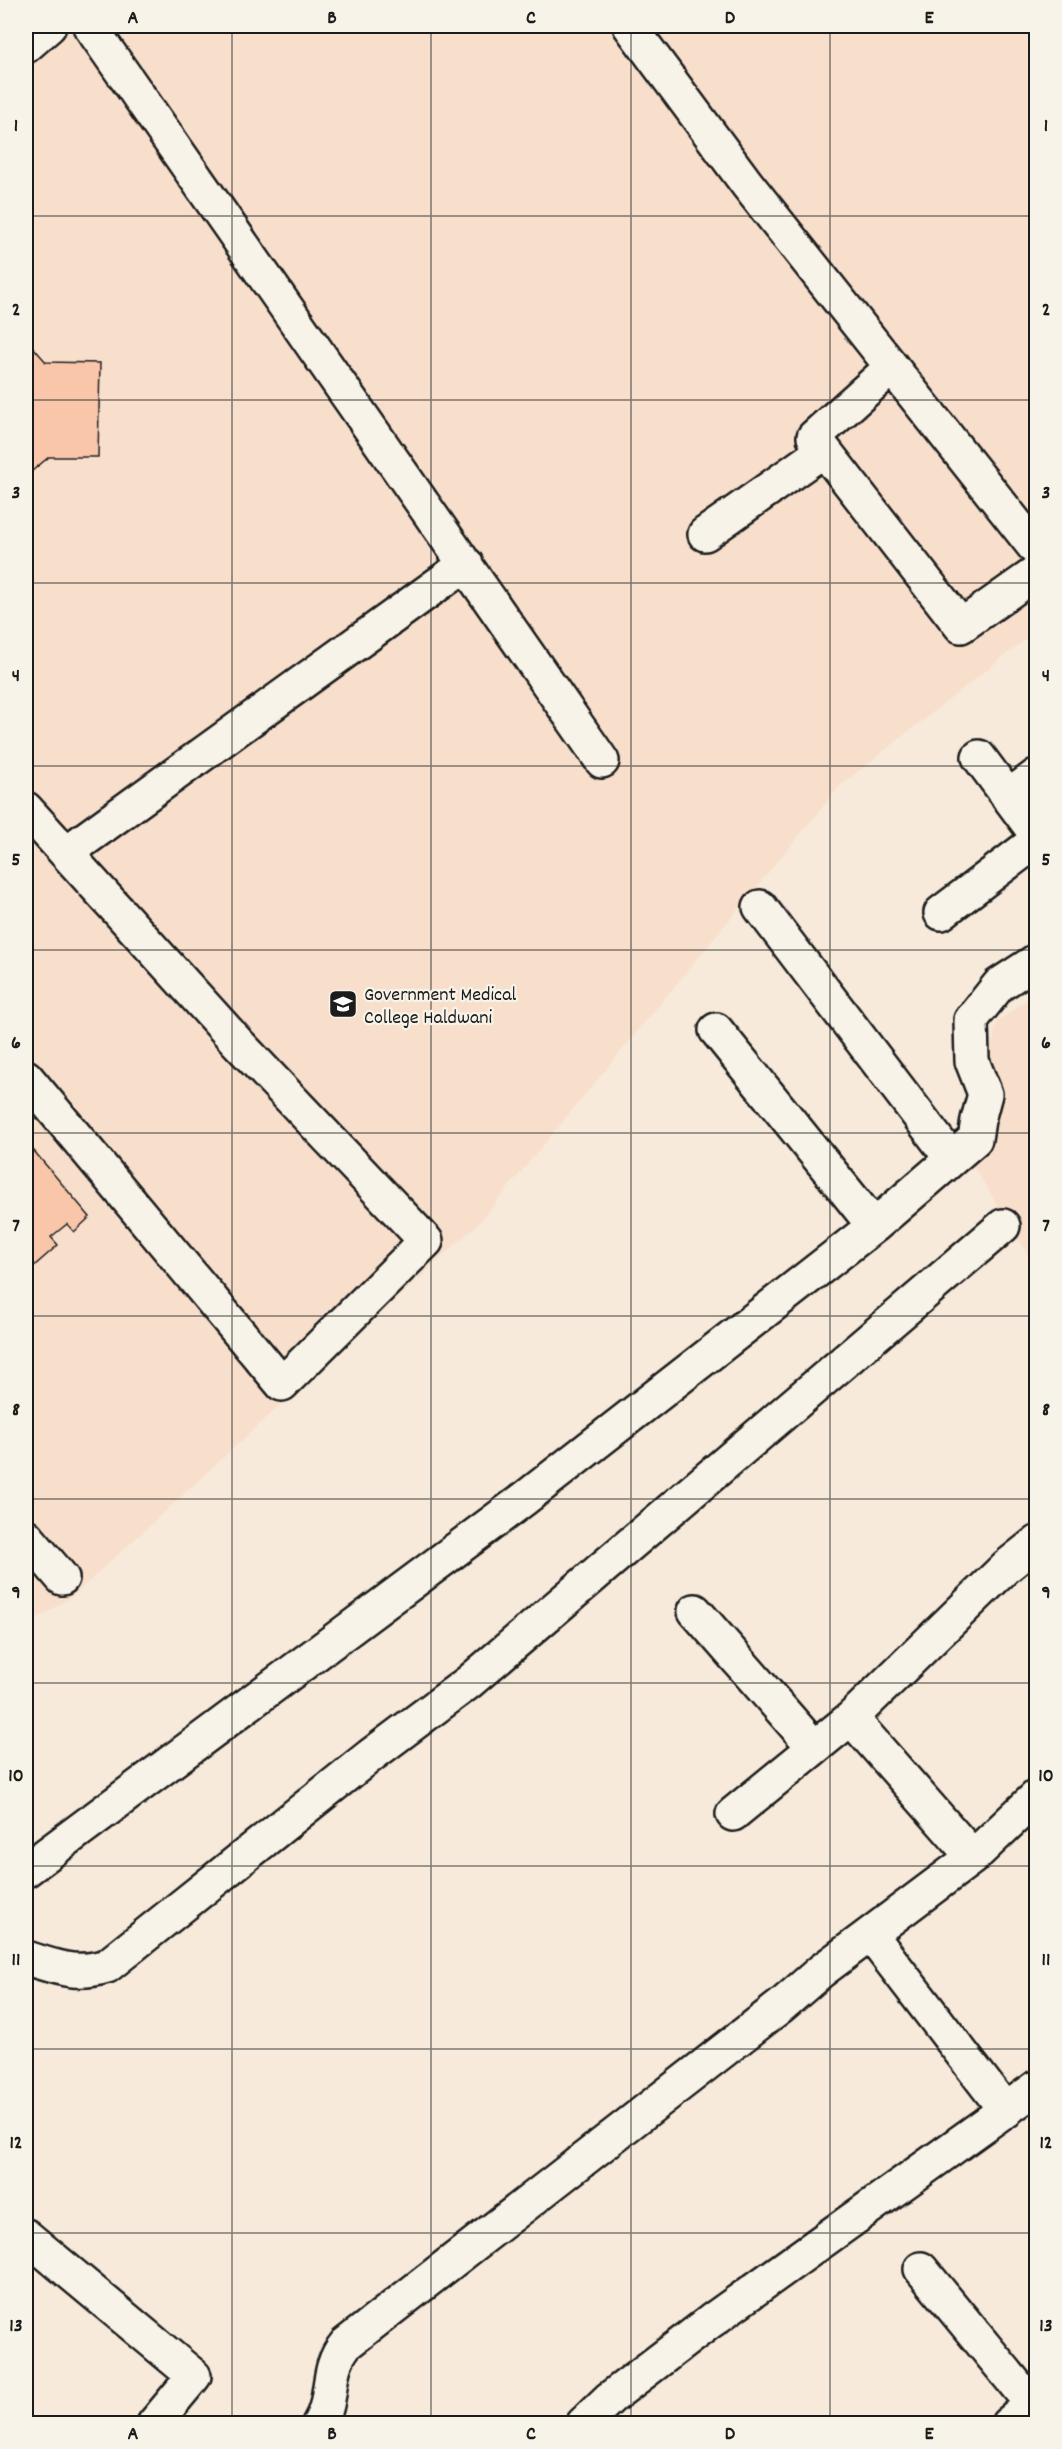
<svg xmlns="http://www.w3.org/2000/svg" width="1062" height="2449" viewBox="0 0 1062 2449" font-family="Dekko,sans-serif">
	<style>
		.built { fill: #f8dfcc }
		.building { fill: #f9c6a9; stroke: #1c1c1c; stroke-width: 1.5 }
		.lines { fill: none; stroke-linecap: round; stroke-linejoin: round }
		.minor-casing { stroke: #1c1c1c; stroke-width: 38 }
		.minor { stroke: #f7f3e8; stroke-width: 33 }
		.grid { fill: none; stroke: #1c1c1c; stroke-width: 1.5; stroke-opacity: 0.55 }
		.labels { text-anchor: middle; stroke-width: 4.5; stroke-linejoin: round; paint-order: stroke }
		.poi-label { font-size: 20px; fill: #1c1c1c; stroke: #f7f3e8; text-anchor: start }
		.neatline { fill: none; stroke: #1c1c1c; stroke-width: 2 }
		.grid-label { font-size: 20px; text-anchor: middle; font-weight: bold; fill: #1c1c1c }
	</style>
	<rect width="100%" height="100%" fill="#f7eadb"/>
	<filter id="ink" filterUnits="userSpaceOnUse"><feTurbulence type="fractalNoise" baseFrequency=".0167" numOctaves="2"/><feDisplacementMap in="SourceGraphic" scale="12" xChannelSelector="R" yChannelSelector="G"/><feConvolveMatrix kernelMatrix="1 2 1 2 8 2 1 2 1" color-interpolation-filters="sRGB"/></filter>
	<g filter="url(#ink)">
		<path class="built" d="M26,26H1036V631L840,786L480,1222L74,1595L26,1626Z
			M1036,992V1267L971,1163L988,1057L997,1022Z"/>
		<path class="building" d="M26,339L46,362L100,363L98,457H49L26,476Z
			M28,1144L90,1217L74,1232L67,1224L51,1237L58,1245L26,1273V1146Z"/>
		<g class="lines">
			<g class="minor-casing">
				<path id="minor" d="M90,26L602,761
					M630,26L747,184L1036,549
					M26,46L49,26
					M892,367L814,437L961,626L1036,573
					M705,534L824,450
					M979,757L1036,834
					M1008,797L1036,776
					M26,809L237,1042L426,1241L282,1384L26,1077
					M66,853L466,564
					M760,907L951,1158
					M941,913L1036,841
					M716,1030L874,1226
					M26,1536L62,1578
					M695,1611L814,1747
					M851,1718L973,1857
					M733,1814L851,1718L1006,1567L1036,1543
					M26,1870L524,1499L874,1226L975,1139L978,1120L985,1094L972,1061L971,1020L999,985L1036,961
					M871,1935L1006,2111
					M26,1958C57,1967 74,1976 107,1966L370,1756L469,1682L1003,1226
					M26,2236L194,2376L154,2424
					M921,2269L1036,2409
					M319,2424C335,2400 324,2370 346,2344L782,2005L821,1971L973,1857L1036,1797
					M583,2424L610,2398L711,2321L1036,2088
					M1008,2424L1036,2401"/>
			</g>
			<use href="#minor" class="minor"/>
		</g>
	</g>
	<path class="grid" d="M232,26V2424M431,26V2424M631,26V2424M830,26V2424M26,216H1036M26,400H1036M26,583H1036M26,766H1036M26,950H1036M26,1133H1036M26,1316H1036M26,1499H1036M26,1683H1036M26,1866H1036M26,2049H1036M26,2233H1036"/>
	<defs>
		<g id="university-square" transform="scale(1.5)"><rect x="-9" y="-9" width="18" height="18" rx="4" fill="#1c1c1c" stroke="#f7f3e8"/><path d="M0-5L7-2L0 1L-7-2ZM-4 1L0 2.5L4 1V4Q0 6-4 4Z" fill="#fff"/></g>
	</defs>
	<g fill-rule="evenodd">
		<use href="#university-square" x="343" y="1004"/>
	</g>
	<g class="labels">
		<g class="poi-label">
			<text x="364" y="1000">Government Medical<tspan x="364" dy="23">College Haldwani</tspan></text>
		</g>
	</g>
	<rect width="1062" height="2449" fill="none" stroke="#f7f3e8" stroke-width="66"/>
	<rect x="33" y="33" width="996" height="2383" class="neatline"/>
	<g class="grid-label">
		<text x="133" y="23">A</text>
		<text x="332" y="23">B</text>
		<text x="531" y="23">C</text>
		<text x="730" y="23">D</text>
		<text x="929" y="23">E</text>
		<text x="16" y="131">1</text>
		<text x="1046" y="131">1</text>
		<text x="16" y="315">2</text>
		<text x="1046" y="315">2</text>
		<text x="16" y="498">3</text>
		<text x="1046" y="498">3</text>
		<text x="16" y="681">4</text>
		<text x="1046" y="681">4</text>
		<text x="16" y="865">5</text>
		<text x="1046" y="865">5</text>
		<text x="16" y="1048">6</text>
		<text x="1046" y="1048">6</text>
		<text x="16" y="1231">7</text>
		<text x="1046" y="1231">7</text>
		<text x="16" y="1415">8</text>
		<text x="1046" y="1415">8</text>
		<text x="16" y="1598">9</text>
		<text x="1046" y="1598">9</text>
		<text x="16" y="1781">10</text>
		<text x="1046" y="1781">10</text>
		<text x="16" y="1965">11</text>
		<text x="1046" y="1965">11</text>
		<text x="16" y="2148">12</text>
		<text x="1046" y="2148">12</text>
		<text x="16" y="2331">13</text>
		<text x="1046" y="2331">13</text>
		<text x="133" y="2439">A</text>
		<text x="332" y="2439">B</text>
		<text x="531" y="2439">C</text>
		<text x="730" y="2439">D</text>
		<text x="929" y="2439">E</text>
	</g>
</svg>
